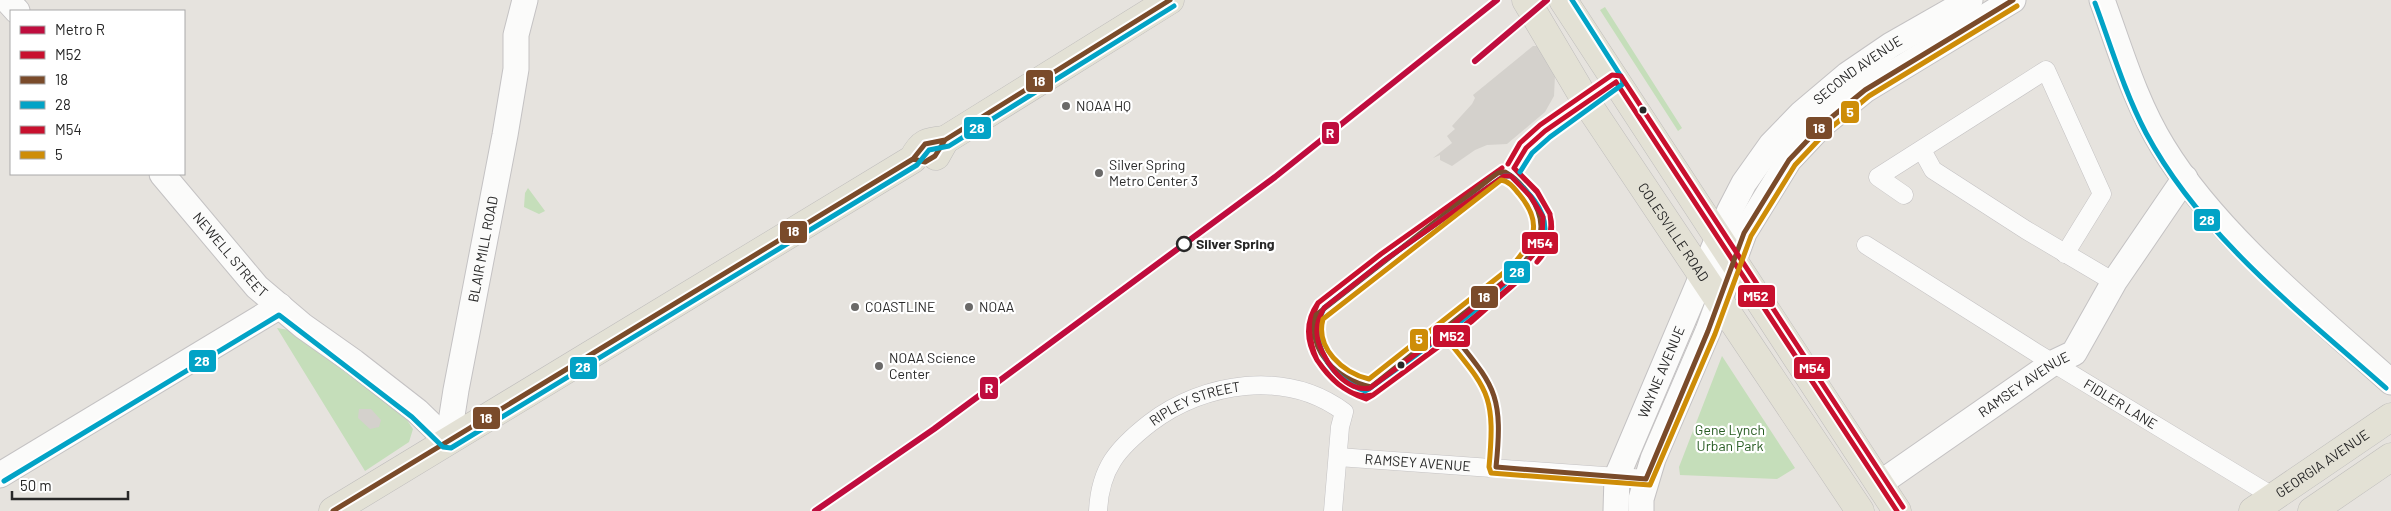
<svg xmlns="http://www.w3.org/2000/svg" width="2391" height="511" viewBox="0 0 2391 511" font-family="Barlow,sans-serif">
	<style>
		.green { fill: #c5deba }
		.plaza { fill: #d4d1cc }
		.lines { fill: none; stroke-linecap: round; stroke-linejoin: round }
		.street-casing { stroke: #c4c2c3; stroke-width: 19 }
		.secondary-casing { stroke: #c4c2c3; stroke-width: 27 }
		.primary-casing { stroke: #bfbdbc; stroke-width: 29 }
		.street { stroke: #fbfbfa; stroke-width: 18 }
		.secondary { stroke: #fbfbfa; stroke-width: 25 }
		.primary { stroke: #e3e1d5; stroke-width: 28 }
		.bus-1-casing { stroke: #fff; stroke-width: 9 }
		.bus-2-casing { stroke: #fff; stroke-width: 9 }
		.bus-3-casing { stroke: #fff; stroke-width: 9 }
		.bus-4-casing { stroke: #fff; stroke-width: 9 }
		.bus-5-casing { stroke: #fff; stroke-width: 9 }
		.bus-1 { stroke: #c8102e; stroke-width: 5 }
		.bus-2 { stroke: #7a4b2a; stroke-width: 5 }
		.bus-3 { stroke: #02a3c6; stroke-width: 5 }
		.bus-4 { stroke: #c8102e; stroke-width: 5 }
		.bus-5 { stroke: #ce8d08; stroke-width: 5 }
		.metro-1-casing { stroke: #fff; stroke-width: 10 }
		.metro-1 { stroke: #bf0d3e; stroke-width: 6 }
		.poi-dot { fill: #6a6968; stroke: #fff; stroke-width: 2 }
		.bus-dot { fill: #282828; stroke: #fff; stroke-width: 2 }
		.stop-dot { fill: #fff; stroke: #282828; stroke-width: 2.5 }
		.labels { text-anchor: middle; stroke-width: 4.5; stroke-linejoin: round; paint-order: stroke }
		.street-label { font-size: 14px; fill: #282828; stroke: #fff }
		.poi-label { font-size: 14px; fill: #282828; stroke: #fff; text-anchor: start }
		.stop-label { font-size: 14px; font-weight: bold; fill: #282828; stroke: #fff; text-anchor: start }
		.park-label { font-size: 14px; fill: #265b21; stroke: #fff }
		.line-badge { stroke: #fff; stroke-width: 2 }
		.badge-label { font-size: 14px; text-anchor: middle; font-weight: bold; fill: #fff }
	</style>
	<rect width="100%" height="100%" fill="#e6e3de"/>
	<path class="green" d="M1605,7L1682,128L1678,131L1600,10Z
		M528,188L545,211L539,214L524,207L525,193Z
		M277,328L289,330L405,417L413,429L409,442L365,471Z
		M1722,356L1795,468L1777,479L1680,475L1679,467Z"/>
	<path class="plaza" d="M1533,46H1540L1555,75L1554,96L1545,112L1507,144L1487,145L1475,150L1452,166L1440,160V155L1433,158L1452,143L1447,136L1455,129L1452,126L1472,104L1475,98L1473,95Z
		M359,409H371L381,420L379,427L370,429L358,418Z"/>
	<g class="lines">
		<g class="street-casing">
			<g id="street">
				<path d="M1922,150L1933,170L2026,230L2114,282"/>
				<path d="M1904,195L1878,177L2046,70L2102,194L2065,254"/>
				<path id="s1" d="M1866,245L2035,352L2274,497"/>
				<path id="s2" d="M1338,457L1646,479"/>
				<path id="s3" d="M1098,511C1100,468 1118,448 1150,423C1204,382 1286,369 1344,412L1340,427L1333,511"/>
			</g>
		</g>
		<g class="secondary-casing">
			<g id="secondary">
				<path d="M7,0L17,11"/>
				<path d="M2102,0C2120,49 2135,102 2163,147C2216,234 2315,314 2391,382"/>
				<path id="s4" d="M162,174L257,287L303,326L354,362L417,411L448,441"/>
				<path id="s5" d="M448,441L456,390L505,135L516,69V35L525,0"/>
				<path d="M0,475L280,306"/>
				<path id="s6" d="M1879,484L2053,363L2074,353L2114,282L2185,178"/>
				<path id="s7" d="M1616,511L1617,476L1621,467L1729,212L1744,183L1771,145L1802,113L1847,75L1891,45L1970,0"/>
				<path d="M1641,511V499L1653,459L1708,331L1744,233L1789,160L1822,125L1865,90L2013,0"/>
			</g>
		</g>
		<g class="primary-casing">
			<g id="primary">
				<path id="s8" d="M1526,0L1587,103L1860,511"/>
				<path d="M1563,0L1897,511"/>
				<path d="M936,156L945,140L1170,0"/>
				<path d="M333,511L913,159C921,143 927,141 945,140"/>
				<path id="s9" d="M2253,511L2391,417"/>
				<path d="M2312,511L2391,457"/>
			</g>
		</g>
		<use href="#street" class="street"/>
		<use href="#secondary" class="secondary"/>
		<use href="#primary" class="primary"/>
		<g class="bus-1-casing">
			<path id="bus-1" d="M1616,82L1897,511
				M1514,168L1537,191L1550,214
				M1514,168L1537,192L1550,214
				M1514,168L1526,148L1545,131L1616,82
				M1381,254L1502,168
				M1381,254L1502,168
				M1537,262C1548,247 1553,234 1550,215
				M1537,262C1548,250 1555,233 1550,215
				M1318,303L1381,254
				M1317,360C1330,378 1349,400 1373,395
				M1317,360C1330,380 1344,391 1366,399L1373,395
				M1317,360C1306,341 1305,322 1318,303
				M1317,360C1308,339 1308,324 1318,303
				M1373,395L1437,348L1527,273
				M1373,395L1471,322L1527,273"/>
		</g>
		<g class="bus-2-casing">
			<path id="bus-2" d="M913,159L925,162L935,156L945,140L1170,0
				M1505,172C1516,178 1523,186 1530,196C1552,228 1538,247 1516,272L1371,387C1337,379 1307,352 1316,315L1491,178L1498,173Z
				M1448,328C1493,386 1504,390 1496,467L1646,479L1708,331L1744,233L1789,160L1822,125L1865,90L2013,0
				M333,511L913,159L925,144L945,140"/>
		</g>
		<g class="bus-3-casing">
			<path id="bus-3" d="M2095,3C2111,46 2124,91 2146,133C2201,236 2300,312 2386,388
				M1520,172L1532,153L1550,137L1623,84L1622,78L1572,0
				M1504,176H1511C1526,190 1545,207 1545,229C1543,270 1404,363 1369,389L1365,391C1330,378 1307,343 1324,308L1385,260Z
				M4,481L279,315L412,417L443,447L451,448L917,165L929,150L949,146L1174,6"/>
		</g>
		<g class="bus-4-casing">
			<path id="bus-4" d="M1508,164L1520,143L1540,125L1612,75L1621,76L1903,507
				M1504,176H1511L1531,197L1543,217L1542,237L1537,250L1522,268L1432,342L1370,388C1344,393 1319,356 1317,334C1316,324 1320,316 1324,308L1385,260Z"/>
		</g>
		<g class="bus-5-casing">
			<path id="bus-5" d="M1501,180C1509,181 1514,188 1519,194C1544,224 1534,241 1511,267L1369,379C1343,373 1315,348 1323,319Z
				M1442,333C1487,390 1496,391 1489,467L1491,473L1650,485L1715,334L1751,236L1795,165L1827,131L1869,96L2017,6"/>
		</g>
		<use href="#bus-1" class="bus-1"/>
		<use href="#bus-2" class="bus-2"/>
		<use href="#bus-3" class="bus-3"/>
		<use href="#bus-4" class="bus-4"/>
		<use href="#bus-5" class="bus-5"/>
		<g class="metro-1-casing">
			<path id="metro-1" d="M1475,61L1547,0
				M815,511L934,429L1275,177L1497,0"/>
		</g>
		<use href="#metro-1" class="metro-1"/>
	</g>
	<g class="poi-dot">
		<circle cx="1066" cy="106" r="5"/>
		<circle cx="1099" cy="173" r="5"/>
		<circle cx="855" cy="307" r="5"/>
		<circle cx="969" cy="307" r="5"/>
		<circle cx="879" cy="366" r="5"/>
	</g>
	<g class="bus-dot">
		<circle cx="1643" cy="110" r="4.5"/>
		<circle cx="1401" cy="365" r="4.5"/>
	</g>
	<circle class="stop-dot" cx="1184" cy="244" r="7"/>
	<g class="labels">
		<g class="street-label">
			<text dy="5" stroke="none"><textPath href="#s7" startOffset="516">SECOND AVENUE</textPath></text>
			<text dy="5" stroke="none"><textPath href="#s8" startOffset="275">COLESVILLE ROAD</textPath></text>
			<text dy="5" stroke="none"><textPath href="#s5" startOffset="195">BLAIR MILL ROAD</textPath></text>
			<text dy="5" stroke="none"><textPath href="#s4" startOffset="106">NEWELL STREET</textPath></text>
			<text dy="5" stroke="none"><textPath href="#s7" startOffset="148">WAYNE AVENUE</textPath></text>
			<text dy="5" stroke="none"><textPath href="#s6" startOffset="176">RAMSEY AVENUE</textPath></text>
			<text dy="5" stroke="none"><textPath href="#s1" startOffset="300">FIDLER LANE</textPath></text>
			<text dy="5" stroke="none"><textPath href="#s3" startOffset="156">RIPLEY STREET</textPath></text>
			<text dy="5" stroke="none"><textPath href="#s2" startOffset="80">RAMSEY AVENUE</textPath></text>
			<text dy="5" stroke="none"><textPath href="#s9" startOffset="84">GEORGIA AVENUE</textPath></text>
		</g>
		<g class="poi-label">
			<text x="1076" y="111">NOAA HQ</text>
			<text x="1109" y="170">Silver Spring<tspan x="1109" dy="16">Metro Center 3</tspan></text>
			<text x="865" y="312">COASTLINE</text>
			<text x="979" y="312">NOAA</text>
			<text x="889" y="363">NOAA Science<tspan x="889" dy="16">Center</tspan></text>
		</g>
		<g class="stop-label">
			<text x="1196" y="249">Silver Spring</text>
		</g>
		<g class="park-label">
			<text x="1730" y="435">Gene Lynch<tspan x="1730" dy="16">Urban Park</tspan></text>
		</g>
	</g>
	<g class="line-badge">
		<rect x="1025" y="69" width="29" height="24" rx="5" fill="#7a4b2a"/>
		<rect x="1840" y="100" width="20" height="24" rx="5" fill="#ce8d08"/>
		<rect x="1805" y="116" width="28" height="24" rx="5" fill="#7a4b2a"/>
		<rect x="963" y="116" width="29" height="24" rx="5" fill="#02a3c6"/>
		<rect x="1321" y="121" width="19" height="24" rx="5" fill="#bf0d3e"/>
		<rect x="2193" y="208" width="28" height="24" rx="5" fill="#02a3c6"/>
		<rect x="779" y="220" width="29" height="24" rx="5" fill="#7a4b2a"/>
		<rect x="1521" y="231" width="38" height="24" rx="5" fill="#c8102e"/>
		<rect x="1503" y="260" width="28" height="24" rx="5" fill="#02a3c6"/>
		<rect x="1737" y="284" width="39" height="24" rx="5" fill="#c8102e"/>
		<rect x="1470" y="285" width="29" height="24" rx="5" fill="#7a4b2a"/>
		<rect x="1432" y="324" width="39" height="24" rx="5" fill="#c8102e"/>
		<rect x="1409" y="328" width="20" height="24" rx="5" fill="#ce8d08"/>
		<rect x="188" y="349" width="29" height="24" rx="5" fill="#02a3c6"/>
		<rect x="569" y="356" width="29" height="24" rx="5" fill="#02a3c6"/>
		<rect x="1793" y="356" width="38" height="24" rx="5" fill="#c8102e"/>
		<rect x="979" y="376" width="20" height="24" rx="5" fill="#bf0d3e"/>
		<rect x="472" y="406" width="29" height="24" rx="5" fill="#7a4b2a"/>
	</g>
	<g class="badge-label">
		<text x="1039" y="86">18</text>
		<text x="1850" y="117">5</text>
		<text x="1819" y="133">18</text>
		<text x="977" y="133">28</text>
		<text x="1330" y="138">R</text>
		<text x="2207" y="225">28</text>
		<text x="793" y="236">18</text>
		<text x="1540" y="248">M54</text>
		<text x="1517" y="277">28</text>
		<text x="1756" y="301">M52</text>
		<text x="1484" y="302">18</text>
		<text x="1452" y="341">M52</text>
		<text x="1419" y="344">5</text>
		<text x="202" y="366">28</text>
		<text x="583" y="372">28</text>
		<text x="1812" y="373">M54</text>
		<text x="989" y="393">R</text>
		<text x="486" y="423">18</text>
	</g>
	<rect x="10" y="10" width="175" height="165" fill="#ffffff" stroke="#a9a9a9"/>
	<rect x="20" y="26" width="25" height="8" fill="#bf0d3e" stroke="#a9a9a9"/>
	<text x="55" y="35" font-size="15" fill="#282828">Metro R</text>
	<rect x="20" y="51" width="25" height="8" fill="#c8102e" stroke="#a9a9a9"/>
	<text x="55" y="60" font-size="15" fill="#282828">M52</text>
	<rect x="20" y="76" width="25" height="8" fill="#7a4b2a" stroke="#a9a9a9"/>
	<text x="55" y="85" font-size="15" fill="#282828">18</text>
	<rect x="20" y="101" width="25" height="8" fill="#02a3c6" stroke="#a9a9a9"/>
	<text x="55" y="110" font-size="15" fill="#282828">28</text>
	<rect x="20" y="126" width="25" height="8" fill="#c8102e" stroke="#a9a9a9"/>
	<text x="55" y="135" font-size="15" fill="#282828">M54</text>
	<rect x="20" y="151" width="25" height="8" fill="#ce8d08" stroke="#a9a9a9"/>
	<text x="55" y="160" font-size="15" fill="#282828">5</text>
	<path d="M12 491v8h116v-8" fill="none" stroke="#282828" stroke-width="2.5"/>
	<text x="20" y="491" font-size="15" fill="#282828" stroke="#ffffff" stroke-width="4" paint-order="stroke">50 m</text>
</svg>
